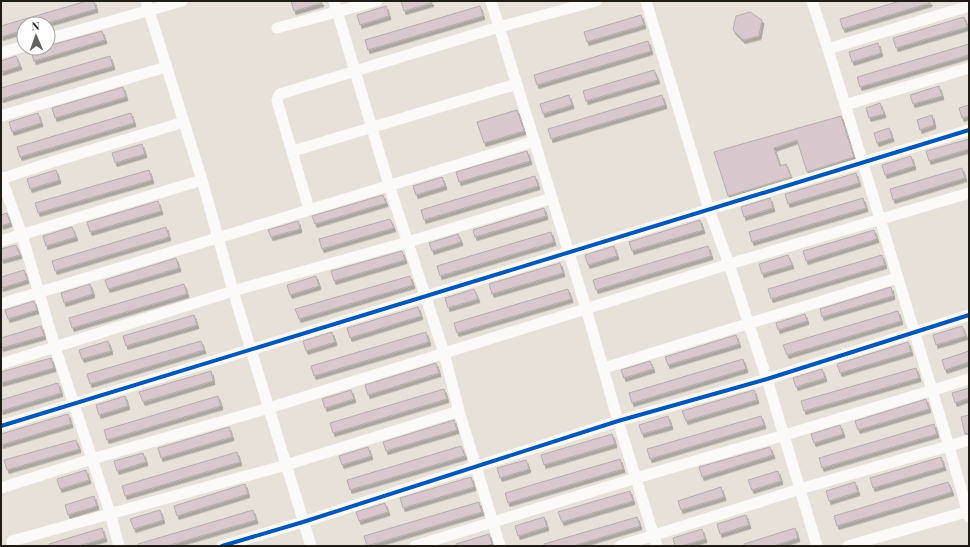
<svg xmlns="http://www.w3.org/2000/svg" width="970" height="547" viewBox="0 0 970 547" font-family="'Playfair Display',serif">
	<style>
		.building { fill: #d8c8ce; stroke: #b3adac; filter: url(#shadow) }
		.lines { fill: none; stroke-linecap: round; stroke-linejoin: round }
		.minor { stroke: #fcfaf9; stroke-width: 11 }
		.cycleway-casing { stroke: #fff; stroke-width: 6 }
		.cycleway { stroke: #0057b8; stroke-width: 4 }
	</style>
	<defs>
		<filter id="shadow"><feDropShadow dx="2" dy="3.5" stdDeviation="0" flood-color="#0004"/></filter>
	</defs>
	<rect width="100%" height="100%" fill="#e8e1d9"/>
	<path class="building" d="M87,1H94L96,9L44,24H24V30L1,37V26Z
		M291,1H321L322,3L294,11Z
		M401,1H431L432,3L404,11Z
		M900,1H930V3L843,29L840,19Z
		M386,6L389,16L360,25L357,15Z
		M480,6L483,16L368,50L365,40Z
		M750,12L762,20L759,36L743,40L733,30L736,16Z
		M641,15L644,25L587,42L584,32Z
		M964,17L967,27L896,48L893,38Z
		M102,31L105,40L34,61L31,51L42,48H48V46Z
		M648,41L651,51L537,85L534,75Z
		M878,43L881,53L852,62L849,52Z
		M969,44V55L860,87L857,77Z
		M16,56L20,66L1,72V61Z
		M110,56L113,66L1,99V88Z
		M654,70L658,80L586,101L583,91Z
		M939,86L942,96L913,104L910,95Z
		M123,87L126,97L55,118L52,108Z
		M569,95L572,105L543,114L540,104Z
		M662,95L665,105L551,139L548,129Z
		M880,103L884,114L869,118L866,108Z
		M969,105V116L962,118L959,108Z
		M517,110L524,131L484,143L477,122Z
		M38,113L41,123L12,132L9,122Z
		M131,113L134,123L20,157L17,147Z
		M932,115L934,125L920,130L917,120Z
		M841,116L854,157L807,172L797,140L774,148L780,166L786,164L791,177L728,196L714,152Z
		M889,128L892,138L877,143L874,133Z
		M969,139V149L929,161L926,151Z
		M142,144L145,154L115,163L112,153Z
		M527,151L530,161L459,182L456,172Z
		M911,156L914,166L885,175L882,165Z
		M962,168L965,178L893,200L890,189Z
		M56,170L59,180L30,189L27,179Z
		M149,170L152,180L38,213L35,203Z
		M856,173L859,183L788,204L785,194Z
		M535,176L538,186L424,220L421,210Z
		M442,177L445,186L416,195L413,186Z
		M383,195L386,203L315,224L312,216Z
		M770,198L773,208L744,217L741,207Z
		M863,198L866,208L752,242L749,232Z
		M158,201L161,211L90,232L87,222Z
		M544,208L546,216L475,237L473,230Z
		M7,213L10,223L1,226V215Z
		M390,219L394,228L322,249L319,239Z
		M700,220L703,230L632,251L629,242Z
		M298,221L300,229L271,237L268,230Z
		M72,227L76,237L46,246L43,236Z
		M166,227L169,237L55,271L52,261Z
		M874,230L877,239L806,261L803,251Z
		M551,232L554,242L440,276L437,266Z
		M458,234L461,242L432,251L429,243Z
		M16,245L20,255L1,260V249Z
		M614,246L617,256L588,265L585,255Z
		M708,246L711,256L596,290L593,280Z
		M402,251L405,260L334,281L331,271Z
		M788,255L792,265L762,274L759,264Z
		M882,255L885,265L771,299L768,289Z
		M176,258L179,268L108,289L105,280Z
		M560,263L563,273L492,294L489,284Z
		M24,270L27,280L1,288V277Z
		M316,276L319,286L290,295L287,285Z
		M410,276L413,285L299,319L295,309Z
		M90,284L93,294L64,303L61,293Z
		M184,284L187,294L72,328L69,318Z
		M891,287L893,296L822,317L820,309Z
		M474,289L478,299L448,308L445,298Z
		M568,289L571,299L457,333L454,323Z
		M34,301L37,310L8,319L5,310Z
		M418,307L421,316L350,338L347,328Z
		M898,311L901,321L787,355L783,345Z
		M805,314L807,321L778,330L776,323Z
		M194,315L197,325L126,346L123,336Z
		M41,326L44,336L1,348V338Z
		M962,326L966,336L936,345L933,335Z
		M332,332L335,342L306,351L303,341Z
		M426,332L429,342L314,376L311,366Z
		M736,335L739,344L668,365L665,357Z
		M108,341L111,351L82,359L79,350Z
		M201,341L204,350L90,384L87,374Z
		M908,342L911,352L840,373L837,364Z
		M969,351V362L945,370L942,360Z
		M51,358L54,368L1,383V372Z
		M743,359L746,369L632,403L629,393Z
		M650,361L653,369L624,378L621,370Z
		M436,363L439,373L368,395L365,385Z
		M916,368L919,378L804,411L801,401Z
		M822,369L825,378L796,387L793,378Z
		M211,371L213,381L143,402L139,392Z
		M58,383L61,393L1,411V400Z
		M969,388V398L955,403L952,393Z
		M444,389L447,399L333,433L330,423Z
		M351,390L354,399L325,408L322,399Z
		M754,390L757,400L686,421L682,411Z
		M125,396L128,406L99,415L96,405Z
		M218,396L221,406L107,440L104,430Z
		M926,399L929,409L858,430L855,421Z
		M68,414L71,424L1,445V434Z
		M969,415V433L965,434L961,417Z
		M668,416L671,426L642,434L639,425Z
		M761,416L764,425L650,459L647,449Z
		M454,420L457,430L386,451L383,442Z
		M934,424L937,434L822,468L819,458Z
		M840,425L843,434L814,443L811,434Z
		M229,427L232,437L161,458L158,448Z
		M612,434L615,444L544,465L541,455Z
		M76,440L79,449L7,470L4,460Z
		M461,446L465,456L350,490L347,480Z
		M368,447L371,456L342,465L339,456Z
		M770,447L773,455L702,477L699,467Z
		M237,452L240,462L125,496L122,486Z
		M143,453L146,462L117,471L114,461Z
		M941,457L944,467L873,488L870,478Z
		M620,459L623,469L508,503L505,493Z
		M526,460L529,469L500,478L497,468Z
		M86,470L89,480L60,489L57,479Z
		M778,471L781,481L752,490L748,480Z
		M471,477L474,487L403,508L400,498Z
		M855,482L858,492L829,501L826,491Z
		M948,482L952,492L837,526L834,516Z
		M245,484L248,494L177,516L174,506Z
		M721,487L724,497L681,510L678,501Z
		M630,491L633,501L562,522L558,512Z
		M94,496L97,506L68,515L65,505Z
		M479,502L482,512L367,546L364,536Z
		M385,503L388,512L359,521L356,512Z
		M160,510L163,520L134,529L130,519Z
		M253,510L256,520L167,546H138V544Z
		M746,515L749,525L720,534L717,524Z
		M544,517L547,527L518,536L515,526Z
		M637,517L640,526L573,546H544V544Z
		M102,528L105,538L79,546H50L49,544Z
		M795,528L798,538L774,546H744V544Z
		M702,529L705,539L681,546H675L673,538Z
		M489,534L492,544L485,546H456V544Z"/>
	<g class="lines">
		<path class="minor" d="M146,1L202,180L233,291L311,546
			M334,1L389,185L444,353L459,411L500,546
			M491,1L586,308L618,421L657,546
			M646,1L709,210L729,264L767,379L817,546
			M812,1L828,49L880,219L949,446L969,517
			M277,28L377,1
			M48,39L182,1
			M828,49L969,6
			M1,53L24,46
			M845,105L969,68
			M1,116L166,67
			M293,151L517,84
			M1,177L22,235L55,347L110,513L119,546
			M1,179L52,162L184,122
			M309,209L277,101L278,97L280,94L499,27L596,1
			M1,241L202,180
			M1,304L535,141
			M1,364L233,291L408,242L552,198
			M604,368L897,278
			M1,426L969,130
			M1,488L92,459L269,408L729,264L969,193
			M14,546L12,541L286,465L459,411
			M222,546L303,522L618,421L767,379L969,315
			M415,546L636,478L785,435L969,379
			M620,546L800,489L969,440
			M848,546L969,511"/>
		<g class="cycleway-casing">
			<path id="cycleway" d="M1,426L969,130
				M222,546L303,522L618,421L767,379L969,315"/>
		</g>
		<use href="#cycleway" class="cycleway"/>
	</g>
	<rect width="970" height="547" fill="none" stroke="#1f1b15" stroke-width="4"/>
	<g transform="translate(36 36) rotate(358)"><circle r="19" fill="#ffffff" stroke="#a5a4a1"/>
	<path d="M0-3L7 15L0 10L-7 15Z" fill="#65605a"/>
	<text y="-6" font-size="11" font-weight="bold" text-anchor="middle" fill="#1f1b15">N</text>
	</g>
</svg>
